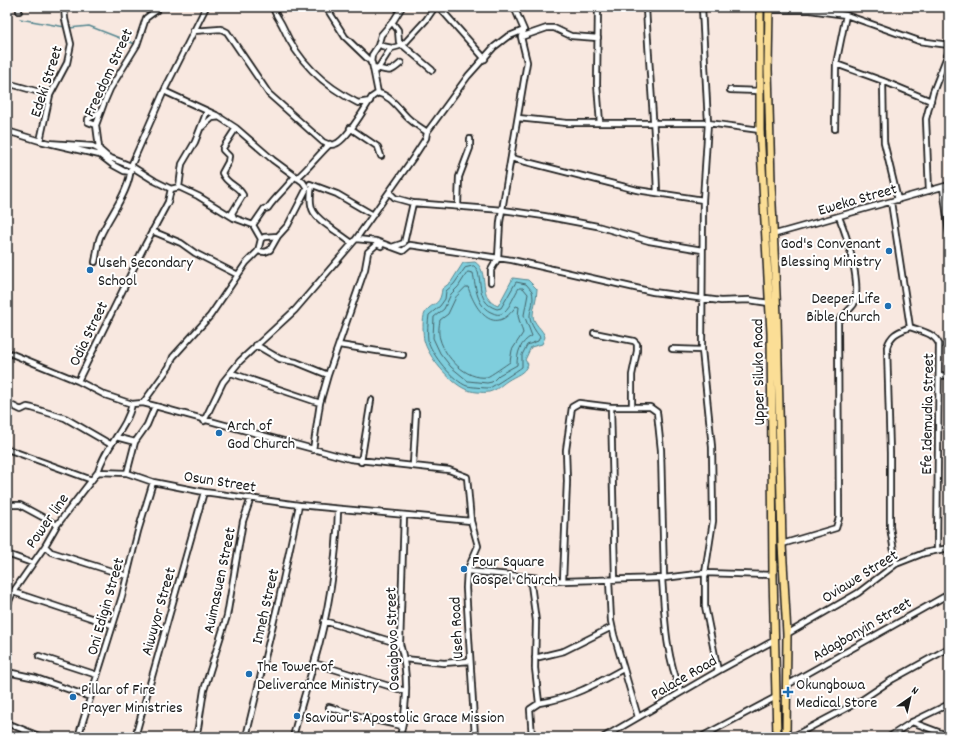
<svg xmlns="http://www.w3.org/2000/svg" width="956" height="744" viewBox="0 0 956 744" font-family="Dekko,sans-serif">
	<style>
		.water { fill: #7fcedd; stroke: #578790 }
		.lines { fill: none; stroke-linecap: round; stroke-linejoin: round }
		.shore { stroke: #446369; stroke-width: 1 }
		.stream { stroke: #578790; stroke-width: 1.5 }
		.minor-casing { stroke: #1c1c1c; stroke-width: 8 }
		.primary-casing { stroke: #1c1c1c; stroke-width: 10 }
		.minor { stroke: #fff; stroke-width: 4.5 }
		.primary { stroke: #fbde96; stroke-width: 7 }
		.poi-dot { fill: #1f6fb2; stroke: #fff; stroke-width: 1.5 }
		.labels { text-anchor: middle; stroke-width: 4; stroke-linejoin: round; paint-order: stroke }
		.street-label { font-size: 16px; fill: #1c1c1c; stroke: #fff }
		.poi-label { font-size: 16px; fill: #1c1c1c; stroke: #fff; text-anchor: start }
	</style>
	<rect width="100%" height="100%" fill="#f8e8e0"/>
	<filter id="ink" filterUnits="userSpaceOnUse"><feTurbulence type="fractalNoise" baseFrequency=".025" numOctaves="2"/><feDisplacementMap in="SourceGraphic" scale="8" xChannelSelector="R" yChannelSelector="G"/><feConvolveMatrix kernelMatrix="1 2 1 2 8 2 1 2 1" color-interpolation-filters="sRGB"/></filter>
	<g filter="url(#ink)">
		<path class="water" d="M475,262C490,271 477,299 498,306L513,278L528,280L537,289C537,299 533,308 533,315C533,324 543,329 545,337L542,344L531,347L525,360L528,364C524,374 516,375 507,381C501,385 497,390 489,392C484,393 470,392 465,389C450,382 428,357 424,340C423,335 422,318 425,313C432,301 440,308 442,289L451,282L463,263Z"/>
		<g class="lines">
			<path class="shore" d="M474,266C485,274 473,302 497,309L501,308L516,282L526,284L532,291C537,312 520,312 540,337L538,341L527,345L522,355V367C518,370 493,387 489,388C484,388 472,387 467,386C453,381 431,354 428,340C427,333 428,322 429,315L440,306L445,299L446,291L454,284L465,268Z
				M468,272L473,273C476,287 476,307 493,313C497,315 501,315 504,312C511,306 514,295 519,288H523L528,294L524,315L532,336C520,342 517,353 517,365L499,375L492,382L487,383L468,381L451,367L440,353L433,338L434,317L444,309L451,294L458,287Z
				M466,287H468C476,312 495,337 516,306L519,307L518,316L523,333L512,350L510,362C507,364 490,376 487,377C466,380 445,357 440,339C438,333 439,326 440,320L448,314L456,297Z"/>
			<path class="stream" d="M20,19L65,27
				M69,28L89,26L135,44"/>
			<g class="minor-casing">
				<path id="minor" d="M19,7V11
					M273,7C275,15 280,20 283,27C298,62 324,86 358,103L370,101
					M326,7L345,37L372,63L378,93
					M439,7L485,59
					M598,7L597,84L600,123
					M646,7C649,69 655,131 657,193
					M702,7L708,123L703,200L702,350L712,447L713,521L705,573V606L718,671
					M769,10H810L846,15L919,41L949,45
					M392,22L398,30L399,42L432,70
					M193,31L221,29L227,32L269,94L323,142C327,144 331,146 335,144C346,141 365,108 372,97L378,93C391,96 398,108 407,117C413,123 420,127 427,132
					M521,37L547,28H554L571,36L598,38
					M379,44L382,46L392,48L403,45L426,20L435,7
					M371,63L372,55L378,46L381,35L394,20L402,7
					M836,64L883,81L931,101
					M373,67C389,71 389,74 401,63
					M377,70L391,48
					M883,81L884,142L898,200
					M7,83L50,95
					M730,90L760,91
					M518,118L567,123H708L760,130
					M96,125L88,122V119L101,111
					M202,127L212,118L220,117
					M350,128L378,147L381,156
					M835,129L836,64L846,15
					M7,131L40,141L100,155L113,165L124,171L131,172
					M40,141L50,95L67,63L71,44L65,19L64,7
					M47,143L92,146L100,150L108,157L131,166L155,181L171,189L168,202L145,245L78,381
					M100,155L96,125L104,103L110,89L137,45L146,18L157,10L155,7
					M511,158L637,190L703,200
					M297,178C309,168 318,155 330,144
					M310,184L337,194L373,215
					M312,185C307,211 314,216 334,230C340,234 346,239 352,243
					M179,187L182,164L195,142L207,111
					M943,187L949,233
					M171,189L179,187L198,196L234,218L253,225L261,239
					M929,191L926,119L933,92L949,51
					M388,194H391L395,198L413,203L503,210L544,216L597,226L649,241L702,250
					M891,202L910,327C921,331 934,333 939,344L937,550
					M458,205L459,177L470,148V139
					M234,218L232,213L243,195C238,185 227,185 222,173L228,162L229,156L223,150V148L236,128
					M253,225L264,209L268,208C276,196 287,188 295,176
					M152,231L181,243L195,253L238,275
					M772,235L949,185
					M356,239L376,241L403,251L410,245L512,260L653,292L721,301L749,300L769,303
					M392,247L404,243L413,203
					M258,251L265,252L270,250L278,236
					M95,262C97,254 97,245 100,237C110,214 130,192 131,166L164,91L206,7
					M491,282V270L498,258L500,222L527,62L521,37L524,30L514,7
					M594,333L634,341L637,344V351L632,375V407
					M256,345L280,359L296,362L328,375
					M339,345L403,355
					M672,349L702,350
					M7,352L78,381L105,395L132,404L143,403L155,406L350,459L449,470L467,477L471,521L478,546L467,571L466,588L475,737
					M231,373L320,403
					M940,376L949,375
					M7,403L21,410L27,407L32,408L65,418L110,444
					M143,403L169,367L173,357L210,316L246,263L258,251L261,239L264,237L278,236L288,225L307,188L303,182L273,160L236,128L216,115L164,91
					M611,407L615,580
					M204,421L223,382L240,361L295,310L356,239L413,158L426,138L427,132L468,76L494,47L507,37L524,30
					M116,437L135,442
					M7,449L92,480
					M313,450L320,403L328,375L365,269L368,252L377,244L381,246
					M361,462L371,400
					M413,465L416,412
					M98,472L127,473L153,482L204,492L299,505L471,521
					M127,473L135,442L147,425L155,406
					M7,505H20L57,525
					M782,544L836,528L839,518L838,322C842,316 852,308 854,304C862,284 847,236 839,217
					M45,546L51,552L127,576
					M7,554L32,563
					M896,564L890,527V453L887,347C891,334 898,332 910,327
					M467,571L530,577L536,621L535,668L539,703C569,699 596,684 623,669
					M530,577L563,581L664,578L705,573L773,575
					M662,578C665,619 665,653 681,692
					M609,580L611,621L614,635L638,717
					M563,581L567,481L566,450L572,407L579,403L611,407H650L657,412L661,450L664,578
					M13,592L112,625
					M7,606L13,592L45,546L57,525L98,472C105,446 127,429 132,404
					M324,621L400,644
					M787,634L858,593L896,564L924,553L949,548
					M39,656L97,675
					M535,658L564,651L612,627
					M404,659L444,663L470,661
					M314,663L405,691
					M7,672L36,678L90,697
					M787,685L949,594
					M329,707L366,718L402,726
					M912,722L949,736
					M7,723L41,737
					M78,737L122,596L138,531L153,482
					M135,737L204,492
					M195,737L198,728L204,690L227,616L243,521L251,498
					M246,737L279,599L299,505
					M293,737C299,712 307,688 314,663C328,616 337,559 338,510
					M400,737C407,707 409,674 400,644L404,515
					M532,737L530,709L539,703
					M604,737L718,671L775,640
					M701,737L776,697
					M792,737L860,701L893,679L949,648
					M889,737L912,722L949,704"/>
			</g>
			<g class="primary-casing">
				<path id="primary" d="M760,7V130L771,333L773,575L777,737
					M769,7L768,69L771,182L777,317L782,544L787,634L786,737"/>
			</g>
			<use href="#minor" class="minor"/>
			<use href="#primary" class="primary"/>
		</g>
	</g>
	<g class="poi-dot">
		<circle cx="889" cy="251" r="4"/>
		<circle cx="90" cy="270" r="4"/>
		<circle cx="888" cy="306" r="4"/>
		<circle cx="219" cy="433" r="4"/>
		<circle cx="464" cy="569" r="4"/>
		<circle cx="249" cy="674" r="4"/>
		<path d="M786 686h4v4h4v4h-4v4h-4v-4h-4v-4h4z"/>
		<circle cx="73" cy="697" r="4"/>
		<circle cx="297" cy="716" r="4"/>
	</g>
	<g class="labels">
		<g class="street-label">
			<text transform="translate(107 72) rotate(-65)" y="6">Freedom Street</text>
			<text transform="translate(45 81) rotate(-72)" y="6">Edeki Street</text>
			<text transform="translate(857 198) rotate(-16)" y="6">Eweka Street</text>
			<text transform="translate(87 333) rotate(-64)" y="6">Odia Street</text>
			<text transform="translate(757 372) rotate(-91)" y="6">Upper Siluko Road</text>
			<text transform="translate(926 414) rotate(-89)" y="6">Efe Idemudia Street</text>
			<text transform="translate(220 480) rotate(9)" y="6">Osun Street</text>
			<text transform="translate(46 520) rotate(-55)" y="6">Power line</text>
			<text transform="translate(859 575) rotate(-32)" y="6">Oviawe Street</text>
			<text transform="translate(218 580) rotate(-78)" y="6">Auimasuen Street</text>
			<text transform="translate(104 606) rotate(-74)" y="6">Oni Edigin Street</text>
			<text transform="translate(264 606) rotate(-77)" y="6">Inneh Street</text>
			<text transform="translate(157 611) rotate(-74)" y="6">Aiwuyor Street</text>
			<text transform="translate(455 628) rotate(-93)" y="6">Useh Road</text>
			<text transform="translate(861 628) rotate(-30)" y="6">Adagbonyin Street</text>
			<text transform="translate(391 639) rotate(-92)" y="6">Osaigbovo Street</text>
			<text transform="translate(683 676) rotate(-30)" y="6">Palace Road</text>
		</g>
		<g class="poi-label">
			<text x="881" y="248" text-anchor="end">God's Convenant<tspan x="881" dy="18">Blessing Ministry</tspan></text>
			<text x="98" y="267">Useh Secondary<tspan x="98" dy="18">School</tspan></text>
			<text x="880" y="303" text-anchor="end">Deeper Life<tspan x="880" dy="18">Bible Church</tspan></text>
			<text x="227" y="430">Arch of<tspan x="227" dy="18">God Church</tspan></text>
			<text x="472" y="566">Four Square<tspan x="472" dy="18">Gospel Church</tspan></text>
			<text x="257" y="671">The Tower of<tspan x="257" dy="18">Deliverance Ministry</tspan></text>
			<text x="796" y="689">Okungbowa<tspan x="796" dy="18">Medical Store</tspan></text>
			<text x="81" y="694">Pillar of Fire<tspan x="81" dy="18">Prayer Ministries</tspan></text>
			<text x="305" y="722">Saviour's Apostolic Grace Mission</text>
		</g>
	</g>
	<rect width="956" height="744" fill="none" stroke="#fff" stroke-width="24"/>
	<rect x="12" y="12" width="932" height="720" fill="none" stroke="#1c1c1c" stroke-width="1.5" filter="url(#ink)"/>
	<g transform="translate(910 698) rotate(34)" stroke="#ffffff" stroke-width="3" paint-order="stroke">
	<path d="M0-3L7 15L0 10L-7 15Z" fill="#1c1c1c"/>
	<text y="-6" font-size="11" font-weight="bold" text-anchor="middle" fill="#1c1c1c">N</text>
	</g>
</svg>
